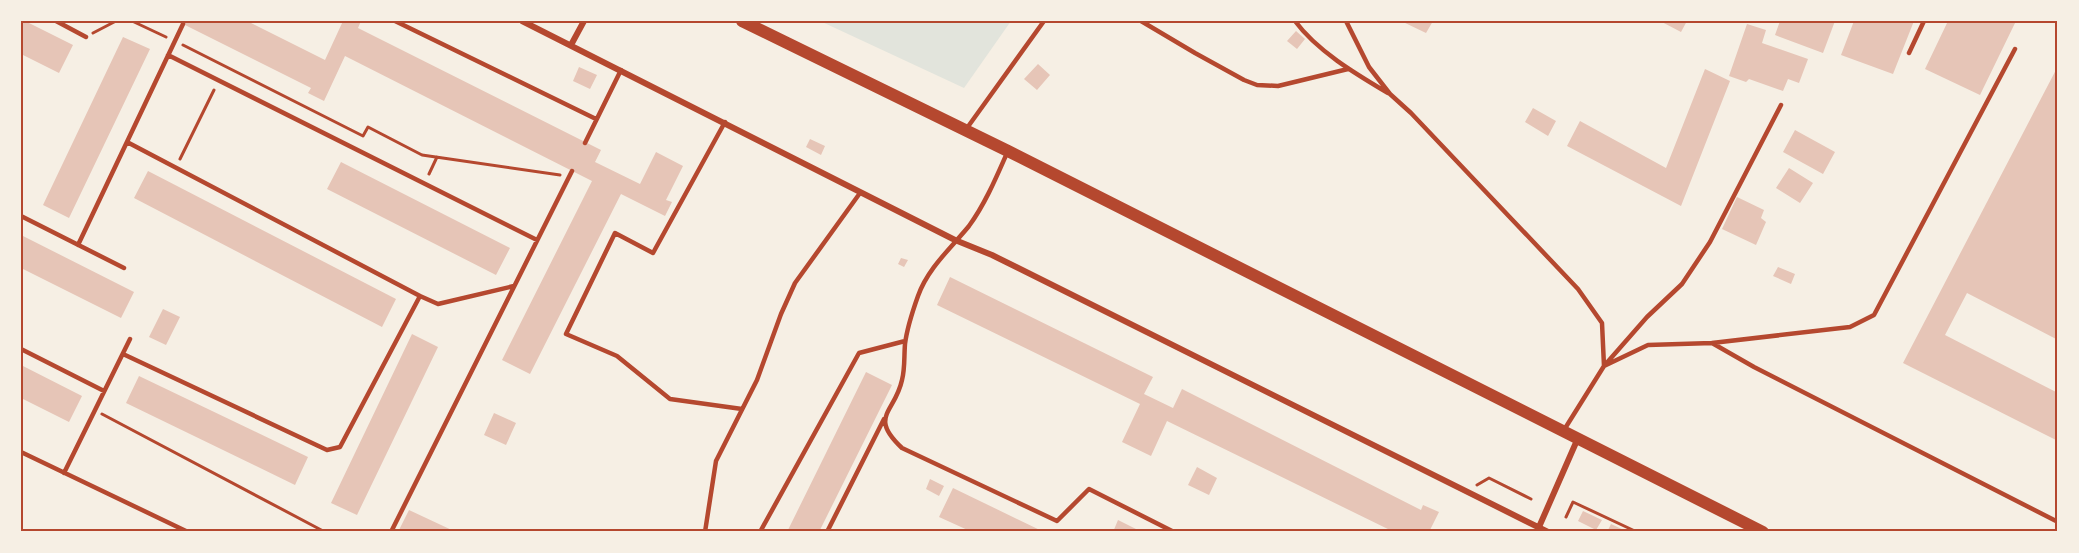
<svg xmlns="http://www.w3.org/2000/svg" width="2079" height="553" viewBox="0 0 2079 553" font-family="'Roboto Condensed',sans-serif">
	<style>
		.green { fill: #e2e4dc }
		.building { fill: #e6c5b7 }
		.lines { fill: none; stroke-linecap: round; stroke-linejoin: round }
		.path { stroke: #b5482f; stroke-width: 3 }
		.service { stroke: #b5482f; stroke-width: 4.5 }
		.minor { stroke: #b5482f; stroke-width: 6 }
		.secondary { stroke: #b5482f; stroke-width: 12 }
		.neatline { fill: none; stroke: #b5482f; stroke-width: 2 }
	</style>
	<rect width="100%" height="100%" fill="#f6efe4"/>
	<path class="green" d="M820,21H1011L964,88Z"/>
	<path class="building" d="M21,21H25L73,45L59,73L21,54Z
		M177,21H247L325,60L343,21H361L358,28L601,150L595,162L640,184L656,152L683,166L666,200L672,202L665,216L621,194L530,374L502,360L592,181L345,56L324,101L308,93L311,88Z
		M1401,21H1433L1426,33Z
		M1660,21H1687L1681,32Z
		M1780,21H1835L1823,53L1775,35Z
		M1854,21H1914L1893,74L1841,55Z
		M1948,21H2016L1980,95L1925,69Z
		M1747,24L1766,30L1762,43L1808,59L1799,83L1788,79L1783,91L1749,79L1746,82L1729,76Z
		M1296,31L1305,39L1297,49L1287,41Z
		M123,37L150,49L69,218L43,205Z
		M1038,64L1050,75L1037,90L1024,79Z
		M2058,66V340L1967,293L1945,335L2058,393V441L1903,363Z
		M579,67L597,75L590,89L573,81Z
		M1705,69L1730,81L1681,206L1567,146L1580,121L1666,168Z
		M1533,108L1556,121L1548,136L1525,122Z
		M1795,130L1835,152L1823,174L1783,152Z
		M810,139L825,146L821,155L806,147Z
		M341,162L510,248L496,275L327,189Z
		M1789,168L1813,183L1800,203L1776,188Z
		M148,171L396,299L382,327L134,198Z
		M1737,197L1764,210L1761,218L1766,222L1756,245L1722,229Z
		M21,235L134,292L121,318L21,268Z
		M901,258L908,260L904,267L898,264Z
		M1778,267L1795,274L1791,284L1773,276Z
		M950,277L1153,377L1144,394L1173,408L1182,389L1421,510L1423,505L1439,512L1429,532H1394L1167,421L1151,456L1122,442L1140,404L937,305Z
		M163,309L180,317L166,345L149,337Z
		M412,334L438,347L357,515L331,503Z
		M21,365L82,396L69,422L21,398Z
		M866,372L892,385L819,532H787Z
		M139,376L308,457L295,485L126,403Z
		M494,413L516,423L506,445L484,435Z
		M1197,467L1217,478L1209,495L1188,485Z
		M930,479L944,486L939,496L926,489Z
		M953,488L1044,532H972L939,517Z
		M409,510L456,532H398Z
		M1583,511L1602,520L1596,530L1578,521Z
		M1118,520L1142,532H1113Z
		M1611,524L1628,532H1607Z"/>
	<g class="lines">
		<path class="path" d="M132,21L166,37
			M93,33L116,21
			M183,45L363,136L368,127L422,155L560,175
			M180,159L214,90
			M429,174L437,157
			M102,414L325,532
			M1477,485L1489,478L1531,499
			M1566,517L1573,502L1637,532"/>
		<path class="service" d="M56,21L86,37
			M395,21L596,119
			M1141,21L1195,53L1244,80L1257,85L1278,86L1348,69
			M1295,21C1317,51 1356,74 1388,93
			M1346,21L1369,67L1390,94L1411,113L1578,289L1602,323L1604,366L1647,317L1682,284L1710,242L1781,105
			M1909,53L1924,21
			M168,55L537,240
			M725,122L653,253L615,233L566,334L617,356L670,399L742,409
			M967,128L1044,21
			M127,142L420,296L438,304L514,286
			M585,143L621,70
			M1007,153C996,178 985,204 969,226C951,248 928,268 918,296C913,310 907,328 905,344C904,356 905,369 902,380C895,413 868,416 902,448L1057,521L1089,489L1174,532
			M21,216L124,268
			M78,245L183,24
			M1712,343L1850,327L1874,315L2015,49
			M21,349L104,391
			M123,354L327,450L340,447L420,296
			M1564,430L1604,366L1648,345L1712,343L1754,367L2058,522
			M21,452L188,532
			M64,473L130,339
			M391,532L572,171
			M705,532L716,461L757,380L781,314L795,283L860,193
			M760,532L859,353L905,341
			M827,532L884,419"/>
		<path class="minor" d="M522,21L955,240L992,255L1548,532
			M571,45L584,21
			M1539,527L1578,438"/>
		<path class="secondary" d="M742,21L1008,151L1763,532"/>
	</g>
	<rect width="2079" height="553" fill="none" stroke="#f6efe4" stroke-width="45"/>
	<rect x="22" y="22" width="2034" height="508" class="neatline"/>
</svg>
